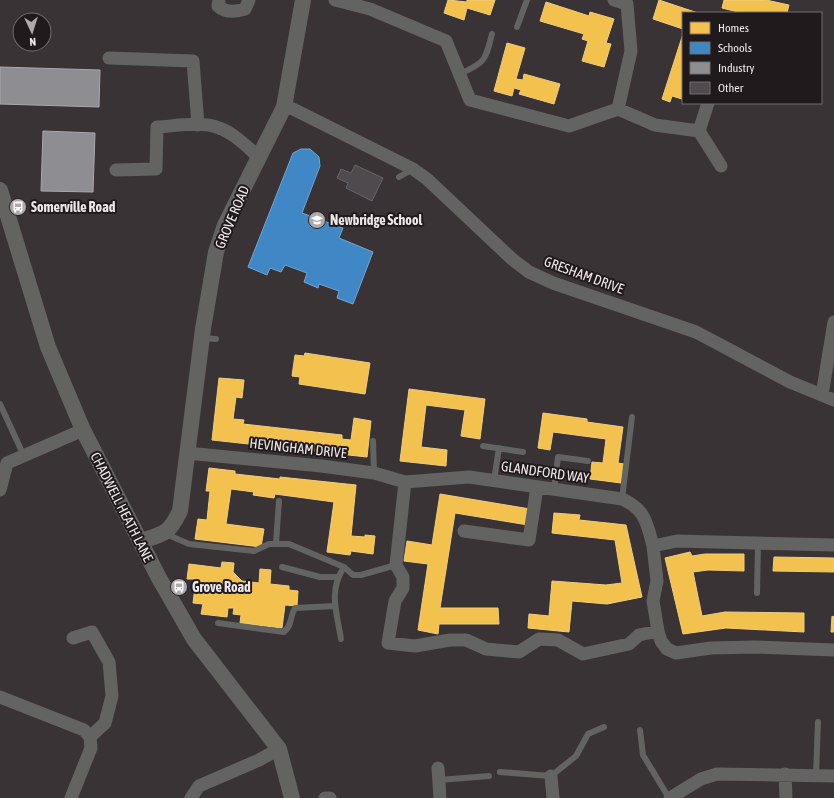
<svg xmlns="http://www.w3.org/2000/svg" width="834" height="798" viewBox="0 0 834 798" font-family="'Asap Condensed',sans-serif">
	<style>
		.homes { fill: #f2c14e; stroke: #f1cd7d }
		.schools { fill: #3f88c5; stroke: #74a5d0 }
		.industry { fill: #8d8d92; stroke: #aaa8ad }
		.building { fill: #4f4a4d; stroke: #686366 }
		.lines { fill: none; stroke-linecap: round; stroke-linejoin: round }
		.service { stroke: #636362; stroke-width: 6 }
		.minor { stroke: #636362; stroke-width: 13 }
		.tertiary { stroke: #636362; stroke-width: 16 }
		.labels { text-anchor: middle; stroke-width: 4; stroke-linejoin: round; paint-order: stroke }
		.poi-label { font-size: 14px; font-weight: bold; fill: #efe8eb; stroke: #201a1c; text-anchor: start }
		.street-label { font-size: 14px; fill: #efe8eb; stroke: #201a1c }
	</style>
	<rect width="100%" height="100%" fill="#393336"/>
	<path class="homes" d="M448,0L467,2V0H495L490,15L467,8L464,20L444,13Z
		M659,0L698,13H683V29L653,19Z
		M724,0H766L789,5L787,13H742L722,8Z
		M546,2L589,16L590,12L614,19L606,43L611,44L604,67L582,61L588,41L582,39L584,34L540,21Z
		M683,34V96L682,99L672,96L670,102L662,99Z
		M507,43L525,48L516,79L523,80L524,74L560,84L554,104L519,94L521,90L514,88L512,96L494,91Z
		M305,353L370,363L365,394L299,384L300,377L292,376L295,355L304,356Z
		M219,378L244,380L242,398L236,397L233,419L244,420L243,424L342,435V439L351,440L354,418L371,421L367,457L212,440Z
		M409,389L485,399L480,439L461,436L465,410L426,405L421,447L447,450L446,466L400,461Z
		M543,413L587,419V422L623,427L618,463L624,464L621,483L590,479L592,462L603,463L606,439L553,432L550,450L538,448Z
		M209,468L235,471V474L280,479V477L356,485L351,536L365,537V535L375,536L373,554L351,551L350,555L327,552L334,502L275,494L274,498L253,495L254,492L231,489L226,524L264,529L261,547L195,539L198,519L207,520L210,491H206Z
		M440,494L530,509L528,525L455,513L440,608H498L499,624H439L438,634L418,630L428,564L404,561L407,541L432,545Z
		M554,513L580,515L579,520L626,525L642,597L607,604L572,601L569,632L528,628L529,614L549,616L552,581L606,585L622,583L615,540L552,533Z
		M690,552L692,556L705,554H744V571L708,570L693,572L702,616L725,612L804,613V632L726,628L683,634L665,558Z
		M774,557L834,558V572L773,571Z
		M222,562L234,563L233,572L242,581L259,583L260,569L271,570L270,584L289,586V590L298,591L297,606L285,605L282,628L240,623L241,615L233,614L234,608H228L227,617L201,614L203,604L193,603L196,579H187L189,564L221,568Z
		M832,616L834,617V632H831Z"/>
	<path class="schools" d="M301,149H310L319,157L320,166L302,213L343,228L339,238L373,252L353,304L337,298L339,291L319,284L318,288L304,282L307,273L285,265L281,272L270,268L267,275L248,267L293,153Z"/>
	<path class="industry" d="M0,67L100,70L99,107L0,104Z
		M43,131L95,133L93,192L41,191Z"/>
	<path class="building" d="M355,165L383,178L372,201L346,188L348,183L337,178L341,169L351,173Z"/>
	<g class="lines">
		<path class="service" d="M517,27L527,0
			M460,74C486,62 485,61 492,34
			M399,177L413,169
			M202,338L216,339
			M0,404L24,456
			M373,441L374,473
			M483,446L523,452
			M494,480L499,448
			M554,489L558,457L588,461
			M622,499L632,417
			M166,534L189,544L254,551L269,544H289L344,567
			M276,543L279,501
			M282,567L320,577H337
			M757,593L758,544
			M218,623L284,632C293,624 289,618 295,608L335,606
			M341,639C337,613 328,591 344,567L353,575H361L396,565
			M640,730L643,755L669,798
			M500,772L551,776L576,756L588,734L604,727
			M816,775L818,722
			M439,780L489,776"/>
		<path class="minor" d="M219,0L218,6C226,13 235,12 245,9L249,0
			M335,0L370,9L446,41L470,100L569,126L618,109L631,51L627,4L614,0
			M109,58L193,61L198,125
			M284,107L293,109L413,169L427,179L512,259L529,272L553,283L696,332L790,382L834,400
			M618,109L655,125L699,131L708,103
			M699,131L721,166
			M116,170L156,169L157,127C176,126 201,121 219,128C234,133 247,147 259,157
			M822,395L834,322
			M187,453L321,466L374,473L405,482L469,477L622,499C645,509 647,523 653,546L677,541L834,545
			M405,482L396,565L403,577V588L395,601L388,643L415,646L450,640H466L486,649L519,652L539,639L558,640L583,654L629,644L639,635L658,631
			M0,490L7,463L83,430
			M464,531L529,540L537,487
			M653,546L657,581L653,601L658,631L661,641L667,649L676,653L711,648L755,647L834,650
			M73,638L92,632L109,662L112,696L105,723L90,737
			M0,697L84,730L90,737L91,748L71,798
			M438,768L440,798
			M785,774L786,798
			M551,776L553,798
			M191,798L199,786L259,760L279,749
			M325,798H330
			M670,798L701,779L717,774L834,776"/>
		<path class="tertiary" d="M0,190L48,347L83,430L159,578L194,639L279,749L292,798
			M140,541C164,534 169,534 180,511L203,329L216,252L225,225L284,107L303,0"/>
	</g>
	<defs>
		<g id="bus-disc" transform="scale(0.9)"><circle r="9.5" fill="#afa9ac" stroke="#201a1c"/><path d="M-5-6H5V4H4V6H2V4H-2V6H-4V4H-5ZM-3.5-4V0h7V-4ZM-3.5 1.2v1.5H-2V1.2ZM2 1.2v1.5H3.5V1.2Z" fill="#fff"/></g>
		<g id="school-disc" transform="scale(0.9)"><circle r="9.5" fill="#afa9ac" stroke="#201a1c"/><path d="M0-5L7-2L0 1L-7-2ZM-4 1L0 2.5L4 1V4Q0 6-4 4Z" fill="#fff"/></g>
	</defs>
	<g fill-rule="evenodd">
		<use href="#bus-disc" x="18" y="207"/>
		<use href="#school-disc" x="317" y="220"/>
		<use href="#bus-disc" x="179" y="587"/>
	</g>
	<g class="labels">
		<g class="poi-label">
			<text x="31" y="212">Somerville Road</text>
			<text x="330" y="225">Newbridge School</text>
			<text x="192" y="592">Grove Road</text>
		</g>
		<g class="street-label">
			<text transform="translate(232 217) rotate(-67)" y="5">GROVE ROAD</text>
			<text transform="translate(584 275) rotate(20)" y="5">GRESHAM DRIVE</text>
			<text transform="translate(298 448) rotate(6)" y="5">HEVINGHAM DRIVE</text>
			<text transform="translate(545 472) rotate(8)" y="5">GLANDFORD WAY</text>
			<text transform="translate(122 507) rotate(63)" y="5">CHADWELL HEATH LANE</text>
		</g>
	</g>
	<rect x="682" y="12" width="140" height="92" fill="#201a1c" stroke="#736c6f"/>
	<rect x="690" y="22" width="20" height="12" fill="#f2c14e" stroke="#736c6f"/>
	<text x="718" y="32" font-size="12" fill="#efe8eb">Homes</text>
	<rect x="690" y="42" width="20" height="12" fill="#3f88c5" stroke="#736c6f"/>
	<text x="718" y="52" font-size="12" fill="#efe8eb">Schools</text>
	<rect x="690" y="62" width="20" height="12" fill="#8d8d92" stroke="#736c6f"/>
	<text x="718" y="72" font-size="12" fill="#efe8eb">Industry</text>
	<rect x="690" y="82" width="20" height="12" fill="#4f4a4d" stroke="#736c6f"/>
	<text x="718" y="92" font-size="12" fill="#efe8eb">Other</text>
	<g transform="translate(32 32) rotate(176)"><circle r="19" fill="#201a1c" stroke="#736c6f"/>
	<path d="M0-3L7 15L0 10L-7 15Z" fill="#afa9ac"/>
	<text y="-6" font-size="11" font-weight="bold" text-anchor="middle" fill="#efe8eb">N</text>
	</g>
</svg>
